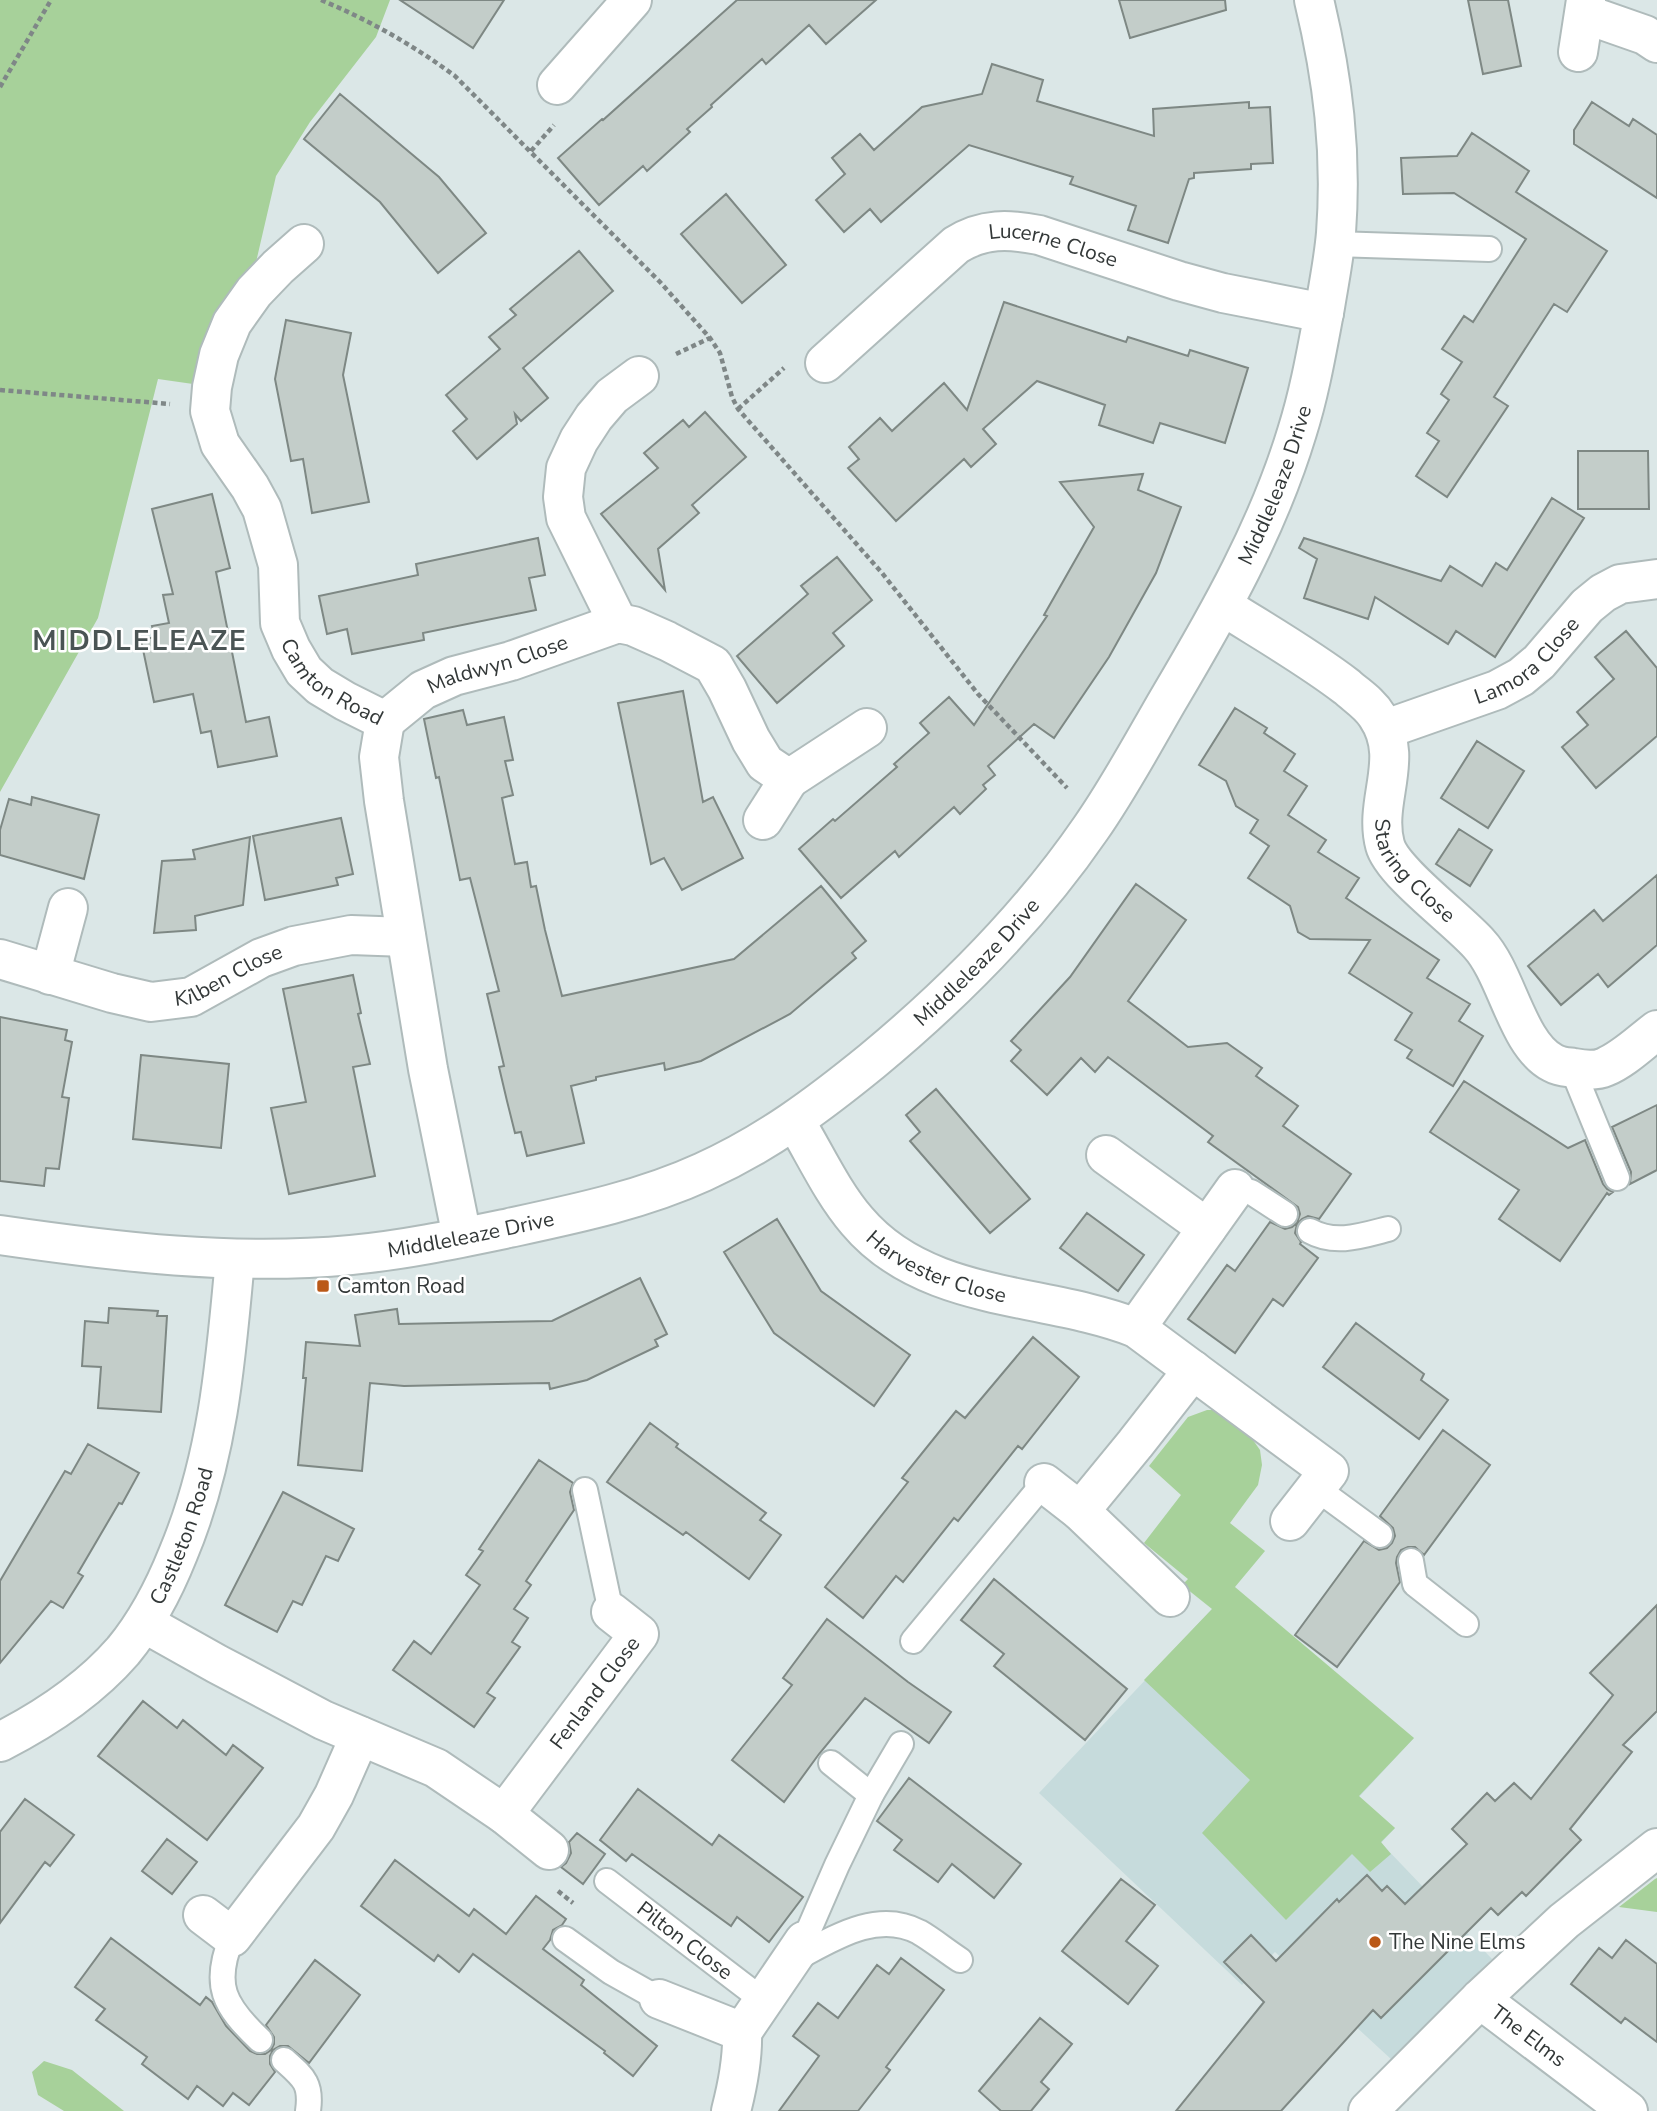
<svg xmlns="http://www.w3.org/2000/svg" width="1657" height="2111" viewBox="0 0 1657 2111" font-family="'Nunito Sans',sans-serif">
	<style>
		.built { fill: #c6dbdc }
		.green { fill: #a7d19a }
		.building { fill: #c3cdc9; stroke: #7e8884; stroke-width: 2 }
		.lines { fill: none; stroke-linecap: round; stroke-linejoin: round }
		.service-casing { stroke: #afbbbb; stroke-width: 28 }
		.minor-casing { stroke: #afbbbb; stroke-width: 42 }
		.path { stroke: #7f8787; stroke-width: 4.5; stroke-dasharray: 5 3.5; stroke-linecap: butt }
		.service { stroke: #fff; stroke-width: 24 }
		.minor { stroke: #fff; stroke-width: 38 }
		.poi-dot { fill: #ba5918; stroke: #fff; stroke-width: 2.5 }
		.labels { text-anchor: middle; stroke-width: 5; stroke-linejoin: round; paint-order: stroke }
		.street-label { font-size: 21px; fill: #333838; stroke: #fff }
		.poi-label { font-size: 21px; fill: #333838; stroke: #fff; text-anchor: start }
		.district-label { font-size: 28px; font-weight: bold; letter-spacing: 2px; fill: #4a5454; stroke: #fff }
	</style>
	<rect width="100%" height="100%" fill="#dbe7e7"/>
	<path class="built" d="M1212,1609L1414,1738L1359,1797L1395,1828L1381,1843L1492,1959L1392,2060L1275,1952L1242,1985L1039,1793Z"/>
	<path class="green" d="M0,0H390L376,37L310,122L276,176L247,301L200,385L158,379L98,618L0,792Z
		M1207,1410H1215L1253,1440L1260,1450L1262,1465L1258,1485L1230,1523L1265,1551L1235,1587L1414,1738L1359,1796L1395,1828L1381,1842L1391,1854L1370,1872L1352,1854L1286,1920L1202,1833L1250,1780L1144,1680L1212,1609L1182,1585L1188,1579L1144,1543L1181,1495L1149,1466L1188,1417Z
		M1657,1878V1912L1619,1907L1655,1879Z
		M44,2061L72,2070L124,2111H64L38,2095L32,2072Z"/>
	<path class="building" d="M400,0H504L473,48Z
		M737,0H876L826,44L809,25L766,64L762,59L711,105L712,107L687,129L690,132L647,171L643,166L599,205L558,158L602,119L603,120Z
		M1119,0H1225L1226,10L1130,38Z
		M1468,0H1508L1521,66L1483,74Z
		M992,64L1043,80L1037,101L1154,136L1153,109L1249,102V108L1270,107L1273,163L1251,164V169L1194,173V178L1189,179L1168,243L1128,230L1136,206L1070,184L1073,177L969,145L881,222L870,209L844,232L816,200L845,174L832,158L860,134L874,150L922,107L982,94Z
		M340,94L439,177L486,233L438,273L380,202L304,139Z
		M1592,102L1629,126L1633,119L1657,135V198L1574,144V130Z
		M1472,133L1529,171L1516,192L1607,251L1567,312L1554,304L1494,397L1508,406L1447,497L1416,476L1439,441L1427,433L1449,400L1441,394L1462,362L1442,349L1464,316L1473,322L1526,239L1454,193L1403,194L1401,158L1457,156Z
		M726,194L786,265L742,303L681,234Z
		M579,251L613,291L523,368L548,398L521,421L515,414L517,424L477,459L453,431L467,419L446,395L500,349L489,337L516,315L510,309Z
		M1004,302L1126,342L1128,337L1188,356L1190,350L1248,368L1225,443L1160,423L1153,443L1099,425L1105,405L1037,381L983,429L996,444L971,467L964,459L896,521L848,468L859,459L849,447L880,418L892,431L944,383L967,410Z
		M286,320L351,333L343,375L369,502L312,513L303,459L291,461L275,379Z
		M705,412L746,457L692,505L699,513L658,549L665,590L601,514L658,468L644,453L683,420L689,427Z
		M1578,451H1648L1649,509H1578Z
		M1143,474L1138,490L1181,507L1156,573L1109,657L1054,738L1034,724L988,766L995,775L983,785L986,789L960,814L954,807L899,857L895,851L841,898L799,849L833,819L835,821L897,767L894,764L929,733L920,723L949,697L974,725L1047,616L1044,615L1094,527L1060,482Z
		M212,494L230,568L216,572L246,722L269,717L277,756L218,767L211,731L201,733L193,694L154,702L141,640L155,637L152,626L169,623L163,595L173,594L152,509Z
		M1552,498L1584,518L1495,657L1456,631L1448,644L1375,597L1368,619L1304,598L1317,559L1299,548L1304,538L1441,581L1450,566L1482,586L1496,563L1507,570Z
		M538,538L545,575L529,578L536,610L423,633L424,640L352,654L347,629L327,634L319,596L418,575L416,564Z
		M837,557L872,600L833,633L844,646L777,703L737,656L808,594L801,586Z
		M1626,631L1657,668V736L1596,788L1562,747L1588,725L1577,712L1614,679L1595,657Z
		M683,691L703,802L713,797L743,858L682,890L664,858L651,864L618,703Z
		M1235,708L1267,728L1264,733L1295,754L1284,771L1307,786L1288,815L1326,840L1318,852L1359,878L1346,898L1439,960L1427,978L1470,1004L1459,1021L1483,1036L1453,1086L1407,1058L1412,1050L1395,1040L1412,1013L1349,973L1370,940L1310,939L1298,932L1290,906L1248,878L1269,846L1250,833L1258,820L1236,806L1226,781L1199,765Z
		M463,710L467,725L504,717L513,760L505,761L513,795L502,798L515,864L527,862L531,887L536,886L545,930L562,996L734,959L821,886L866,941L852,953L856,958L790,1014L701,1061L665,1070L664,1063L596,1077V1080L571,1086L584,1143L527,1156L521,1132L515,1133L507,1101L499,1067L504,1066L487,994L499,991L470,878L460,880L439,777L436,778L424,719Z
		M1477,741L1524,771L1488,828L1441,798Z
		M32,797L99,815L84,879L0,855V830L9,799L31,805Z
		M341,818L353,874L336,878L338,885L265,900L253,836Z
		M1459,829L1492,850L1470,886L1436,864Z
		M250,837L243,905L195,916L196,930L154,933L162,861L195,859L193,850Z
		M1657,875V945L1608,987L1598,974L1561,1005L1528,966L1594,910L1603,921Z
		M1136,884L1186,920L1128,1001L1188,1047L1227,1043L1262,1068L1256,1076L1298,1106L1283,1126L1351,1174L1319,1219L1308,1216L1302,1219L1297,1224L1295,1233L1301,1242L1300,1244L1318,1258L1283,1306L1273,1299L1235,1353L1188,1319L1227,1265L1235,1271L1270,1222L1285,1229L1292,1227L1297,1223L1300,1214L1298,1207L1208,1142L1213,1136L1108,1057L1095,1072L1081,1058L1047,1095L1011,1061L1021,1050L1011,1041L1070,977Z
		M353,975L361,1013L358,1014L370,1064L353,1067L375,1176L289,1194L271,1108L306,1102L283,989Z
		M0,1017L67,1030L65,1040L72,1042L62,1097L69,1098L59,1169L46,1168L44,1186L0,1181Z
		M141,1055L229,1064L221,1148L133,1139Z
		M1464,1081L1568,1148L1585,1140L1603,1184L1607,1189L1613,1192L1609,1195L1607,1193L1560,1261L1499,1219L1519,1190L1430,1132Z
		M936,1089L1030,1199L990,1233L910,1141L920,1132L906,1115Z
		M1657,1105V1170L1630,1184L1631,1172L1612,1127Z
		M1087,1213L1144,1255L1118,1291L1060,1248Z
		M777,1219L821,1291L910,1355L874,1406L774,1333L724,1252Z
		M640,1278L667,1334L655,1340L658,1346L587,1380L550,1389L549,1383L404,1386L370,1383L362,1471L298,1465L306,1378H303L306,1342L360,1346L355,1315L397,1309L399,1324L552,1321Z
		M109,1308L158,1311L157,1316H167L161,1412L98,1408L101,1367L82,1366L85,1321L108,1323Z
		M1356,1323L1424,1374L1421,1380L1448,1400L1419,1439L1323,1367Z
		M1033,1337L1079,1377L1022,1449L1018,1446L958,1521L954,1518L903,1582L896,1576L863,1618L825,1587L908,1482L902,1478L956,1411L965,1418Z
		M650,1423L678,1444L676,1447L766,1513L760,1520L781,1535L749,1579L686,1532L683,1535L607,1482Z
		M1443,1430L1490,1465L1424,1555L1415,1547H1408L1401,1550L1397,1557L1396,1563L1400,1582L1337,1667L1295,1635L1364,1541L1379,1550L1387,1548L1392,1543L1395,1536L1393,1528L1380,1516Z
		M88,1444L139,1473L122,1504L119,1503L78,1573L83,1576L63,1608L51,1601L0,1663V1581L65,1471L71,1474Z
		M539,1460L573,1483L570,1492L574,1510L526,1581L531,1585L514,1609L528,1618L512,1642L520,1647L487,1693L495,1698L474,1727L393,1670L414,1641L431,1654L480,1585L466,1575L483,1551L479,1549Z
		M283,1492L354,1529L338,1561L326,1556L302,1605L293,1601L277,1632L225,1605Z
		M994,1579L1127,1689L1085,1740L994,1666L1004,1654L961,1620Z
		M1657,1605V1711L1623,1745L1632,1752L1570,1829L1581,1840L1526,1896L1522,1892L1498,1915L1491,1908L1381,2018L1373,2010L1281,2111H1176L1264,2002L1224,1962L1251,1935L1276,1961L1337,1899L1339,1902L1367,1875L1382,1891L1387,1886L1405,1904L1467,1844L1452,1829L1487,1793L1495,1801L1514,1783L1531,1799L1613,1695L1590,1673Z
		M827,1619L908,1682L951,1712L929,1743L865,1698L819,1754L784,1802L732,1760L792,1685L783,1678Z
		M143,1701L177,1728L183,1720L226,1755L233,1745L263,1768L207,1840L98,1756Z
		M909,1778L1021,1864L994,1898L952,1864L938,1882L894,1850L902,1840L877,1821Z
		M638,1789L712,1845L719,1835L803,1897L769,1942L737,1917L731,1926L632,1854L626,1861L600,1840Z
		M25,1799L74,1835L50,1866L45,1862L0,1923V1832Z
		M577,1833L605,1854L583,1884L561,1867L566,1863L571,1853L569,1842Z
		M167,1839L197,1862L172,1894L142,1871Z
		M395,1860L469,1916L474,1909L506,1934L536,1896L566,1919L562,1925L553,1930L550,1940L543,1949L584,1980L581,1985L657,2046L633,2076L604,2053L605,2051L473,1954L459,1972L438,1955L434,1961L361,1906Z
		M1121,1879L1155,1905L1126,1941L1158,1966L1128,2004L1062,1951Z
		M111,1938L200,2005L206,1997L212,2002L226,2026L250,2051L257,2054H265L271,2050L274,2044V2037L266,2025L315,1960L360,1995L309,2063L288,2046H280L273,2050L270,2056V2064L275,2072L249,2105L233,2093L223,2106L197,2086L188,2099L142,2064L147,2057L96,2020L105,2009L75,1987Z
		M1626,1940L1657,1964V2042L1625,2018L1621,2023L1571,1984L1599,1948L1612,1958Z
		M901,1958L944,1990L886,2067L890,2070L858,2111H779L819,2056L793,2036L818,2003L838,2018L877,1965L889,1974Z
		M1040,2018L1072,2044L1041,2082L1049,2089L1031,2111H1001L979,2091Z"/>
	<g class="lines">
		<g class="service-casing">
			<g id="service">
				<path d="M1335,244L1489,249"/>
				<path d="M1572,1068L1617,1178"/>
				<path d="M1235,1189L1251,1192L1285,1214"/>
				<path d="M1310,1231C1335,1245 1361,1236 1388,1229"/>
				<path d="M1316,1488L1380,1535"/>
				<path d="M585,1490L611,1612"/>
				<path d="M1411,1561L1415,1584L1466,1624"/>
				<path d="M913,1641L1044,1483"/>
				<path d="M831,1763L871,1795"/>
				<path id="s1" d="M607,1881L764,2001"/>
				<path d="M232,1937C212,1985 224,2006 260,2040"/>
				<path d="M565,1939L611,1972L659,1999"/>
				<path d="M804,1941L837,1865L871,1795L901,1744"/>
				<path d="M793,1960C831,1940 876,1909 919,1932C933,1940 946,1951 960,1960"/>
				<path d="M284,2060C303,2077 312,2083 308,2111"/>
			</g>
		</g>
		<g class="minor-casing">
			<g id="minor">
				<path d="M1585,14L1645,35L1657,43"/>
				<path d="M1578,52L1586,0"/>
				<path d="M557,85L632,0"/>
				<path id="s2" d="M304,244L278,267L254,292L232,323L219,355L212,387L210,411L220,444L250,487L262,509L278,565L280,623L291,649L304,671L320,686L345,701L385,721L379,757L384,801L428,1069L462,1237"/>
				<path id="s3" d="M825,363L956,245C983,228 1009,229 1039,235L1179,281L1223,293L1324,313"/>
				<path id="s4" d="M1223,606C1264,632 1308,657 1347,687C1357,696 1370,704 1377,716C1406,759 1373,800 1385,845C1392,872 1458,920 1479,944C1507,974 1517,1045 1553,1063C1560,1067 1567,1067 1574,1068C1584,1070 1596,1071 1605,1067C1624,1059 1641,1042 1657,1030"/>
				<path d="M618,623L566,518L563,497L566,468L579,440L594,417L612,396L639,376"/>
				<path id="s5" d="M385,721L423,690L454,676L511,661L618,623L633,626L667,641L713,665L727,689L751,740L765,763L789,779L867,728"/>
				<path id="s6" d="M1386,729L1497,690L1521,677L1539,662L1587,606L1603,593L1620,584L1657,579"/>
				<path d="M763,820L789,779"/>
				<path id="s7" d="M0,959L112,993L151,1002L191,997L261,958L294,946L351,935L406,937"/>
				<path d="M50,975L68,908"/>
				<path id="s8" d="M795,1121C815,1154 832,1192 857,1221C926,1303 1045,1292 1136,1328L1329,1471L1290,1521"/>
				<path d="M1106,1155L1207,1228"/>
				<path id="s9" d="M0,1235C117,1252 233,1266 351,1255C404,1250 456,1239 509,1228C574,1214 642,1200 703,1172C767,1143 818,1105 872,1061C954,993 1030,917 1091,828C1119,788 1143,743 1168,700C1219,614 1268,528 1297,432C1310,391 1317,349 1325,307C1329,282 1334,258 1336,233C1342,152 1333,79 1314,0"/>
				<path d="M1136,1328L1235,1189"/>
				<path d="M1044,1483L1080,1511"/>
				<path d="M1170,1597L1080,1511L1135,1444L1193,1370"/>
				<path id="s10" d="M144,1623L217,1664L323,1720L436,1768L504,1814L639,1634L611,1612"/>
				<path id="s11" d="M0,1742C45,1719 90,1689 123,1651C147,1622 164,1589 178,1554C218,1459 226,1360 235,1259"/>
				<path d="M504,1814L549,1850"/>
				<path d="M203,1915L232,1937L316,1827L334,1795L360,1736"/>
				<path d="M659,1999L742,2032C743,2059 738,2084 731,2111"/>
				<path id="s12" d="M1480,1999L1628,2111"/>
				<path d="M742,2032L804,1941"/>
				<path d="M1368,2111L1480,1999L1564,1921L1657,1848"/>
			</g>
		</g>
		<path class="path" d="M321,0C369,20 413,45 455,76L660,282L710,338L720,353L732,397L738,409L882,573L978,694L1067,788
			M0,87L51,0
			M531,151L554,125
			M676,354L710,338
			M0,390L170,404
			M738,409L784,368
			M558,1891L573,1903"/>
		<use href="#service" class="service"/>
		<use href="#minor" class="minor"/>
	</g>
	<g class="poi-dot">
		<rect x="316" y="1279" width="14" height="14" rx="3.5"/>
		<circle cx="1375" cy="1942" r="7"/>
	</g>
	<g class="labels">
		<g class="street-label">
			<text dy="7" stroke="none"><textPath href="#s3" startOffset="278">Lucerne Close</textPath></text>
			<text dy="7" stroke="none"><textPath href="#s9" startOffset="1629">Middleleaze Drive</textPath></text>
			<text dy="7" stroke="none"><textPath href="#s6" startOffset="159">Lamora Close</textPath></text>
			<text dy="7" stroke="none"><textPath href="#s5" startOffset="128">Maldwyn Close</textPath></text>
			<text dy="7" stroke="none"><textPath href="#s2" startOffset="509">Camton Road</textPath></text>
			<text dy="7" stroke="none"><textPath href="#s4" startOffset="359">Staring Close</textPath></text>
			<text dy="7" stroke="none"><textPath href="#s9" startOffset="1062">Middleleaze Drive</textPath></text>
			<text dy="7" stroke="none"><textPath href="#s7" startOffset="240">Kilben Close</textPath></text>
			<text dy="7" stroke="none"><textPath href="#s9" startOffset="474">Middleleaze Drive</textPath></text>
			<text dy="7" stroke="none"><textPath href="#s8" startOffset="212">Harvester Close</textPath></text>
			<text dy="7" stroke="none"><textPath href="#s11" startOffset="284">Castleton Road</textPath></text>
			<text dy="7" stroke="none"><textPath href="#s10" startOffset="560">Fenland Close</textPath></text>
			<text dy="7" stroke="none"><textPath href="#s1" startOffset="98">Pilton Close</textPath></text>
			<text dy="7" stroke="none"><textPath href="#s12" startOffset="61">The Elms</textPath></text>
		</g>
		<g class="poi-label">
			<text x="337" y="1293">Camton Road</text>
			<text x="1389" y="1949">The Nine Elms</text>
		</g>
		<g class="district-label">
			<text x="140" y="650">MIDDLELEAZE</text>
		</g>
	</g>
</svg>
